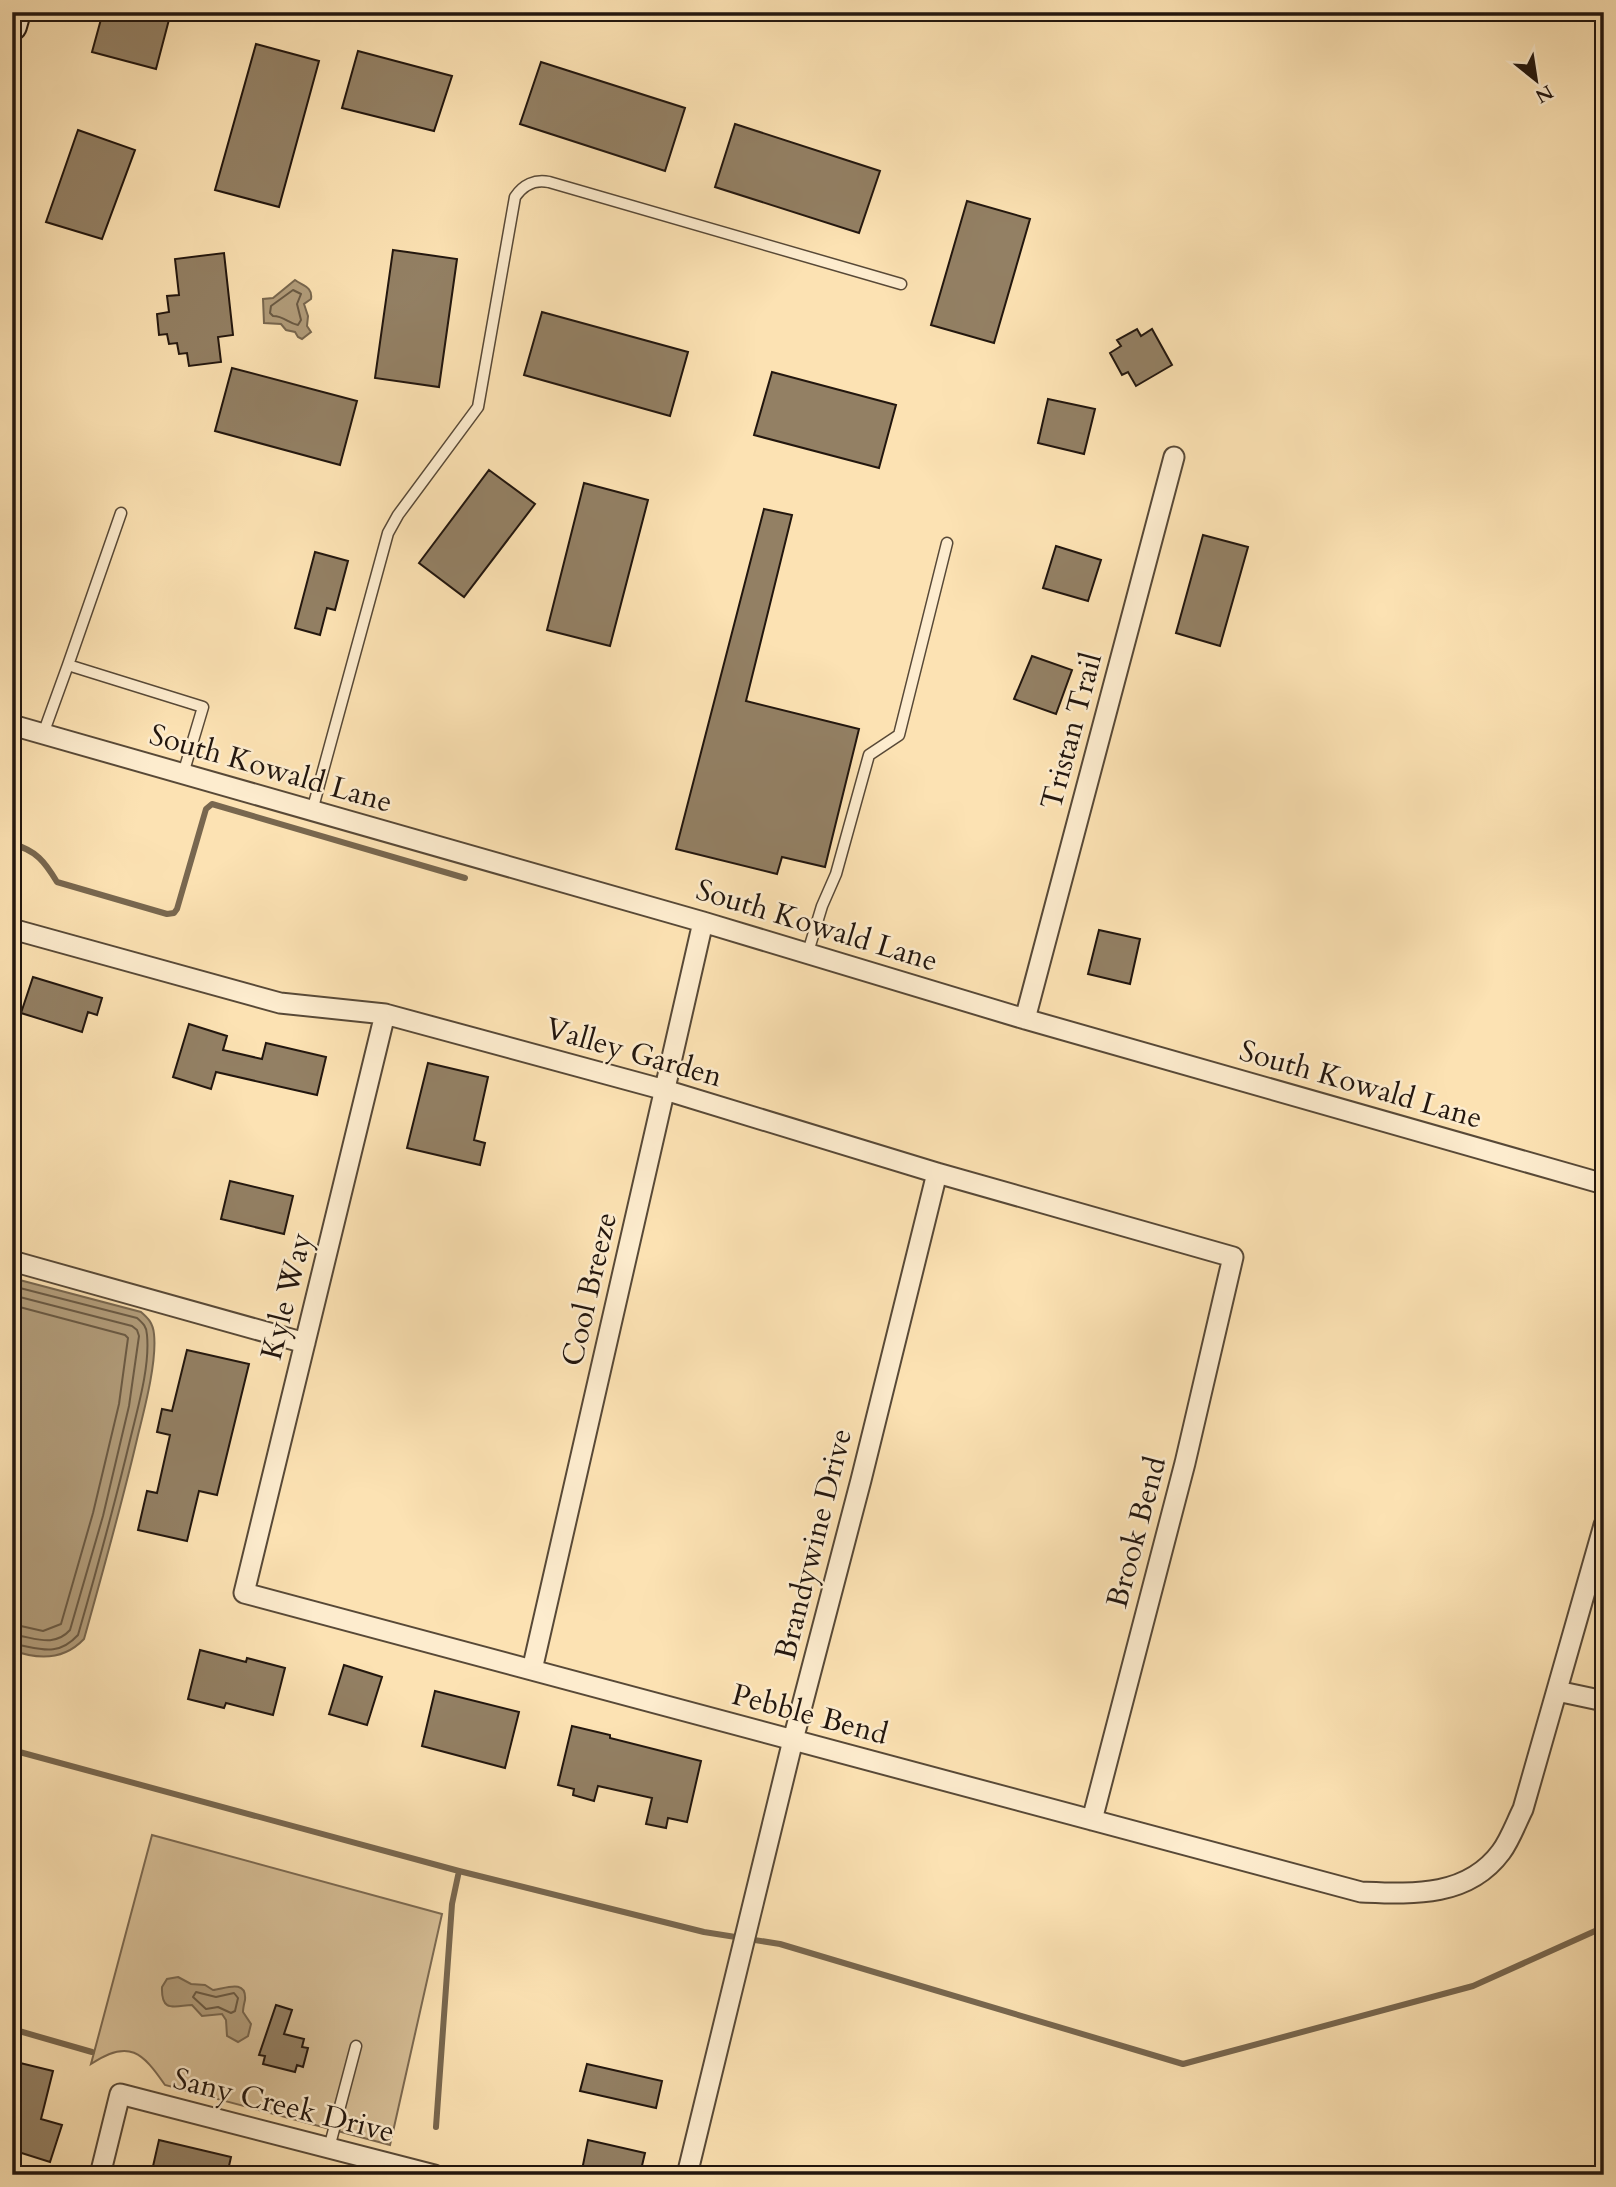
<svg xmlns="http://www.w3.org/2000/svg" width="1616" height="2187" viewBox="0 0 1616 2187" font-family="Cardo,serif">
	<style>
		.green { fill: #d7bf97; stroke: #7c6a52; stroke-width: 2 }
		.water { fill: #b29d7b; stroke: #78674f; stroke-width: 2 }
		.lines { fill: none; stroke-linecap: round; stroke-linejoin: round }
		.shore { stroke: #6a5a44; stroke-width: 2 }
		.stream { stroke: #78674f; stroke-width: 6 }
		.building { fill: #938064; stroke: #22160e; stroke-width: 2 }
		.service-casing { stroke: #584937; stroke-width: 13 }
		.minor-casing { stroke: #584937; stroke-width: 23 }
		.secondary-casing { stroke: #22160e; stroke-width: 32 }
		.service { stroke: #fdecce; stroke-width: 10 }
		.minor { stroke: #fdecce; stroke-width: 19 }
		.secondary { stroke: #fdecce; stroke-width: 28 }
		.labels { text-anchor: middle; stroke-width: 5; stroke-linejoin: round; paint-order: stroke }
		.street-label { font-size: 30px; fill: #22160e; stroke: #fdecce }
	</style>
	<rect width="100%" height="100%" fill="#fce2b3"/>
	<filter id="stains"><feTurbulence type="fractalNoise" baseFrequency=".00286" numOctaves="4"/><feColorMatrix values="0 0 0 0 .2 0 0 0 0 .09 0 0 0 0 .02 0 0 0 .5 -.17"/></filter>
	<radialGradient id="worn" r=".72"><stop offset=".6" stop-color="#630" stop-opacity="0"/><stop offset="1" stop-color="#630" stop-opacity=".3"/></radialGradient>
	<path class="green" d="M152,1835L442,1914L390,2145L165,2085C143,2053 129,2038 91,2064Z"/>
	<path class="water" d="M295,280C303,286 313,287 311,299L304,304L308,316L307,326L311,332L302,339L298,337L295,332L286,330L281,324L264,323L263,299L273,298Z
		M12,1278L141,1312C148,1318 153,1323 154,1334C157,1361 145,1407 138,1435C122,1504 103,1571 84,1639C64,1660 38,1660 12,1650Z
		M178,1977L191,1984L205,1985L213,1990C224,1989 247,1978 245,2000C244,2004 243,2008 243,2012L251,2024L248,2036L238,2042L227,2036L226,2020L222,2014L202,2016L192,2005C174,2006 161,2013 162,1987L167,1979Z"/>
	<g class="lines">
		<path class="shore" d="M293,290L301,294L297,304L301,320L298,325C288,323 284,316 273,316L270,313L271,306Z
			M12,1286L137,1318C143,1323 147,1327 147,1335C150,1366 138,1407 131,1436C115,1503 97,1569 78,1635C56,1659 37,1647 12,1644
			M12,1295L132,1326L137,1330L139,1336L129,1406L103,1516L70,1630C53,1649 32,1636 12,1635
			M12,1305L125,1335L128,1338L119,1404L93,1513L61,1624L43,1631L12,1624
			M196,1992L216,1997L234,1993L238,1998L235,2011L231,2013L218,2007L206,2009L193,1997Z"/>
		<path class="stream" d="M12,844C36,850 45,862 57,882L167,914L174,913L177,909L206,809L212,804L465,878
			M12,1750L459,1871L704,1932L780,1944L1183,2064L1473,1986L1604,1927
			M12,2029L92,2052
			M436,2127L452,1904L459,1871"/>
	</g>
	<path class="building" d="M103,12H171L156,69L92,52Z
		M256,44L319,61L279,207L215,190Z
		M358,51L452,76L434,131L342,108Z
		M541,62L685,108L665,171L520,124Z
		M735,124L880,171L859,233L715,187Z
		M78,130L135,150L102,239L46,222Z
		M967,201L1030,219L994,343L931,325Z
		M393,250L457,259L439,387L375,378Z
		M224,253L233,335L218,337L221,362L189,366L187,353L179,354L177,343L169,344L167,334L159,335L157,314L169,312L167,296L179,295L175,259Z
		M542,312L688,352L670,416L524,375Z
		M1137,329L1141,336L1152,329L1172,365L1136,386L1128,372L1122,375L1110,353L1121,346L1117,340Z
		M232,368L357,401L340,465L215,431Z
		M772,372L896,405L879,468L754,435Z
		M1048,399L1095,409L1084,454L1038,443Z
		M489,470L535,504L464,597L419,563Z
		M584,483L648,500L610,646L547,630Z
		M764,509L792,515L746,701L859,729L825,867L782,857L777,874L676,849Z
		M1203,535L1248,547L1220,646L1176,633Z
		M1056,546L1101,560L1088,601L1043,588Z
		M315,552L348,561L335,610L327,608L320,635L295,628Z
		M1032,656L1072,670L1056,714L1014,699Z
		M1099,930L1140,939L1130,984L1088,974Z
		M33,977L102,998L97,1015L88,1012L82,1032L21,1013Z
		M189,1024L227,1036L223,1050L262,1059L266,1043L326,1057L317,1095L216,1072L211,1089L173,1077Z
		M428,1063L488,1077L474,1140L485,1143L480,1165L407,1148Z
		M230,1181L293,1196L284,1234L221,1219Z
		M187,1350L249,1364L217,1495L199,1491L187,1541L138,1530L147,1491L157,1493L170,1435L157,1432L162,1409L172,1411Z
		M200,1650L246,1662L247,1658L285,1668L273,1715L226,1703L224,1708L188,1699Z
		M344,1665L382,1677L367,1725L329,1714Z
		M435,1691L519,1712L505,1768L422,1746Z
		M572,1726L610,1735V1738L701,1761L687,1822L668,1818L666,1828L646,1824L652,1798L598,1786L594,1801L573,1795L574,1789L558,1785Z
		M276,2005L292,2010L284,2034L304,2039L302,2047L308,2048L303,2067L297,2065L295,2072L263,2064L265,2056L259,2055Z
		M12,2061L53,2071L41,2119L62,2125L50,2162L12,2150Z
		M587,2064L662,2081L656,2108L580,2091Z
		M159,2140L231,2157L227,2175H151Z
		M588,2140L645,2153L640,2174L618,2169L617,2175H604L582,2170Z"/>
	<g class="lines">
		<g class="service-casing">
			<path id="service" d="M121,513L68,665L203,707L183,774
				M43,734L68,665
				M312,811L388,533L398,515L478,407L515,197C523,185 535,179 549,182L901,284
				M808,952L822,906L836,874L869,755L899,735L947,543
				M329,2148L356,2046"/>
		</g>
		<g class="minor-casing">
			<path id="minor" d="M12,725L703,922L1025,1019L1604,1184
				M12,929L280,1003L385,1014L665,1090L937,1173L1233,1257L1185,1463L1092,1820
				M385,1014L244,1593L1361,1892C1411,1894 1467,1898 1501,1852C1510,1840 1516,1823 1523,1809L1604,1525
				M1025,1019L1174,457
				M12,1261L305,1343
				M532,1670L703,922
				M1557,1691L1604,1701
				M100,2175L120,2094L434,2175
				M687,2175L793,1740L861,1480L937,1173"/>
		</g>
		<g class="secondary-casing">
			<path id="secondary" d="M12,26L16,12"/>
		</g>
		<use href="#service" class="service"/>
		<use href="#minor" class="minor"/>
		<use href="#secondary" class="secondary"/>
	</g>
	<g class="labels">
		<g class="street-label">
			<text transform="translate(1071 731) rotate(-75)" y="10">Tristan Trail</text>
			<text transform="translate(271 768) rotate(16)" y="10">South Kowald Lane</text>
			<text transform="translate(817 925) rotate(17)" y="10">South Kowald Lane</text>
			<text transform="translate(634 1052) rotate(16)" y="10">Valley Garden</text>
			<text transform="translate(1361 1084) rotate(16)" y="10">South Kowald Lane</text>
			<text transform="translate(589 1289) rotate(-77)" y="10">Cool Breeze</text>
			<text transform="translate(286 1296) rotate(-76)" y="10">Kyle Way</text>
			<text transform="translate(1136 1532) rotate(-75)" y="10">Brook Bend</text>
			<text transform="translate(813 1544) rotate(-76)" y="10">Brandywine Drive</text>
			<text transform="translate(810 1714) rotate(15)" y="10">Pebble Bend</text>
			<text transform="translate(284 2105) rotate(14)" y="10">Sany Creek Drive</text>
		</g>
	</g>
	<rect width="1616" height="2187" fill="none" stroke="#fce2b3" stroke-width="42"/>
	<rect x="14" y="14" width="1588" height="2159" fill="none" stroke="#22160e" stroke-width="3.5"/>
	<rect x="21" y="21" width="1574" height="2145" fill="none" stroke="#22160e" stroke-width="2"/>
	<g transform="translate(1536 80) rotate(150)" stroke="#fdecce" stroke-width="5" paint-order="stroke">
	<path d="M0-5L12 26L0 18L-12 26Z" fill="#22160e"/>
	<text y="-10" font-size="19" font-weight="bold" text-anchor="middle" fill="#22160e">N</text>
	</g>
	<rect width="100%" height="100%" filter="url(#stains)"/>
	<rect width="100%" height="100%" fill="url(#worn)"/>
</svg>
